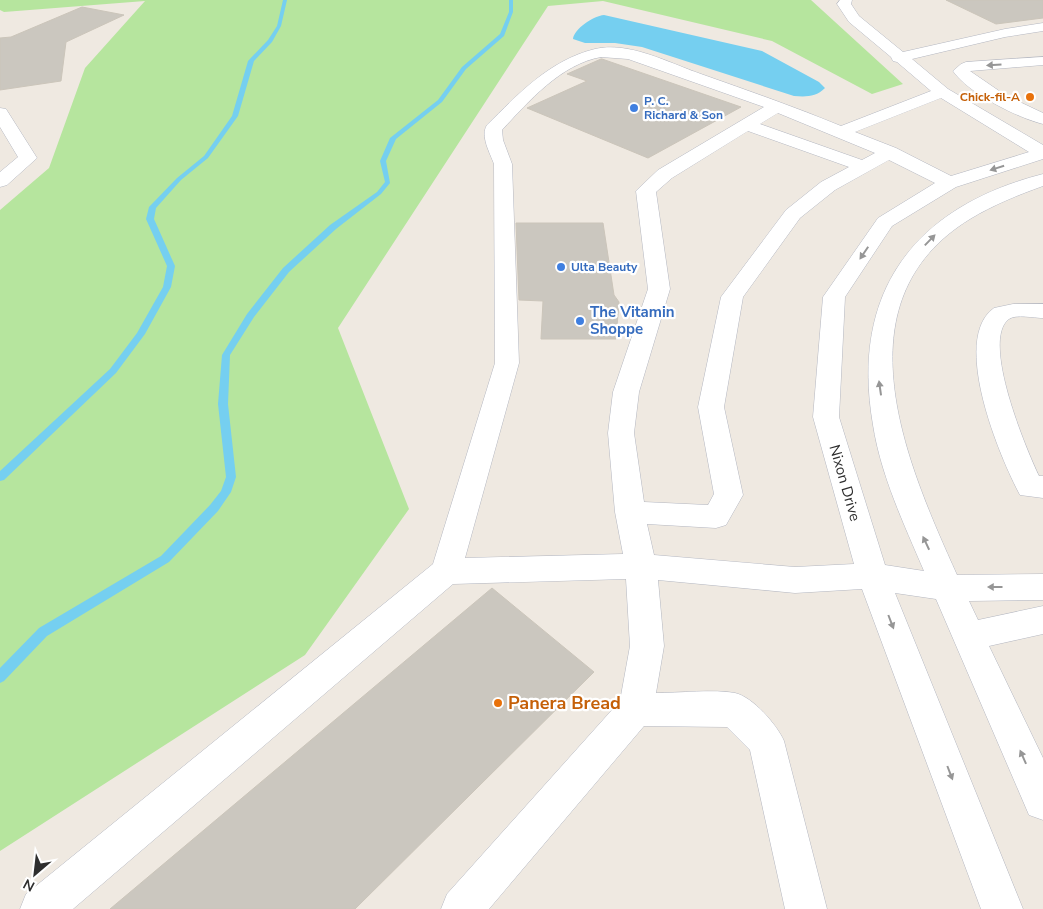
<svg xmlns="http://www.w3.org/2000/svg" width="1043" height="909" viewBox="0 0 1043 909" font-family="'Nunito Sans',sans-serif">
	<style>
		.green { fill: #b6e59e }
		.water { fill: #75cff0 }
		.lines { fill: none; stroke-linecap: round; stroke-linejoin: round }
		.stream { fill: #75cff0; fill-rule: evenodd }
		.building { fill: #cbc7bf; stroke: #cbc5ba }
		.minor-casing { stroke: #b4b7c1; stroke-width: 1 }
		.minor { fill: #fff; fill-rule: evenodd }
		.oneway { fill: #969696 }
		.food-dot { fill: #e8710a; stroke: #fff; stroke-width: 2 }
		.shop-dot { fill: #3f7fe0; stroke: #fff; stroke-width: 2 }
		.labels { text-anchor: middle; stroke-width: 4.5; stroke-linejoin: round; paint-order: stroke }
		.far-food-label { font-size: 12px; font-weight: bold; fill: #c56008; stroke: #fff; text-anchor: end }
		.far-shop-label { font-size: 12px; font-weight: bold; fill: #366cbe; stroke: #fff; text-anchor: start }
		.shop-label { font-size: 15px; font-weight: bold; fill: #366cbe; stroke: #fff; text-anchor: start }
		.street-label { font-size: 15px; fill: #2e2e2e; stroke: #fff }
		.near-food-label { font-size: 18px; font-weight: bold; fill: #c56008; stroke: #fff; text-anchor: start }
	</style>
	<rect width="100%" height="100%" fill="#efe9e1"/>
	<path class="green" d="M0,0H811L903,84L872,94L772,41L603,1L548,6L338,328L409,509L305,655L0,851V210L49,168L85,68L145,1L4,12L0,10Z"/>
	<path class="water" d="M604,15L762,51L819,82L825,88C816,97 806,97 794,96L642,47L615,43H585L573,39C574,29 593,16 604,15Z"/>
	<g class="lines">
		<path class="stream" d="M283,0H287L281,26L272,42L254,61L238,116L208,158L181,180L156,208L154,219L175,266L171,287L145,334L116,373L4,480L0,481V471L110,369L137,333L163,287L167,266L146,219L149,207L177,178L204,156L232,116L248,61L268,40L277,26Z
			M509,0H513V12L504,36L466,69L442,102L396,139L386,161L390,183L381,194L336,229L289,272L254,317L230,355L228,404L236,477L231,492L218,511L169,562L47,636L4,681L0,683V668L39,628L161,556L210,505L221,491L226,477L218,404L222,355L247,314L283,268L330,225L377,192L385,182L380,161L390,138L438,100L462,67L500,34L509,12Z"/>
	</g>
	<path class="building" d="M946,0H1043V18L996,24Z
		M82,7L124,15L66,42L61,81L0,90V38L11,37Z
		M601,59H602L741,107L648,158L527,108L587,81L567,74Z
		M516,223H603L614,295L619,302L616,339H541L543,301L519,300Z
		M492,588L594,672L355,909H110Z"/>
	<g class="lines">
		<g class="minor-casing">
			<path id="minor" d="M840,0H852L851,4L859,16L903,52L1005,29L1043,23V31L1005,37L912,59L948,89L1043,145V159L956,187L892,226L845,297L839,417L885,565L924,571C904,524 881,476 873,425C850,292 914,207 1043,174V186C1018,195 993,205 970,219C835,302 907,464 957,575L1043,574V600L969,601L978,620L1043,606V634L989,646L1043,758V820L1029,815L936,599L895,593L1023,909H981L862,589L795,593L658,580L664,646L656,693C678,693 715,689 735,693C753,697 777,725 784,741L827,909H785L750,750L727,727L644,726L489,909H441L447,894L620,701L630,646L626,579L453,584L73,909H20L26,894L433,564L495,363L494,164C490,153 480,136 487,125C518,94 550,60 595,49C629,41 669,63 701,74C749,91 795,107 841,126L931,91L897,62L893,61L891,57L849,22L837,4ZM601,57L628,59L764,107L658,170L636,191L648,289L613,392L608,433L615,512L623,554L465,558L519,363L512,164L503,140L502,130C529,101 561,64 601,57ZM941,98L1029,152L951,176L896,148L855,132ZM778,113L875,153L862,160L760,124ZM748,131L849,167L821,182L786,210L721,297L698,407L714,494L708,505L644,502L634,433L639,392L670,289L656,192L672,178ZM889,160L935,183L878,218L823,297L813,417L854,564L795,567L654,555L647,524L716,528L726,525L743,495L724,407L743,297L800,218L835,190Z
				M1043,57V65L970,71L1005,95L1043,113V124C1018,118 968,93 953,71L961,64L966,62Z
				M0,108L6,109L37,158L7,185L0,187V172L18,157L0,127Z
				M1043,304V318C1034,318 1016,314 1009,319C980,340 1027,451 1039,476H1043V498L1020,495C1000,458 950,339 994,308L1013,304Z"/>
		</g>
		<use href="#minor" class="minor"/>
	</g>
	<defs><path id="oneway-solid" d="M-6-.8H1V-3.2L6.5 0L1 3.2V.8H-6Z" transform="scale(1.25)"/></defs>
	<g class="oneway">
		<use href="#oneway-solid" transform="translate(994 65) rotate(176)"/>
		<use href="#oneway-solid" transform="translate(997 168) rotate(162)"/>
		<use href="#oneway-solid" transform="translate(930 240) rotate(-46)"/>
		<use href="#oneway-solid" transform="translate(864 253) rotate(124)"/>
		<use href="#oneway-solid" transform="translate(880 388) rotate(-98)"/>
		<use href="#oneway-solid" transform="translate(926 543) rotate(-115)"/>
		<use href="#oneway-solid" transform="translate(995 587) rotate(180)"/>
		<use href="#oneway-solid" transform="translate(891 622) rotate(69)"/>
		<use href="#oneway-solid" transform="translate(1023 757) rotate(-114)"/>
		<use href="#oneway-solid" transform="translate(950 773) rotate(69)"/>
	</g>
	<g class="food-dot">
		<circle cx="1030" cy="97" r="5"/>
		<circle cx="498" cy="703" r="5"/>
	</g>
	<g class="shop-dot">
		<circle cx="634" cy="108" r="5"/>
		<circle cx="561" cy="267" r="5"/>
		<circle cx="580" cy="321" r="5"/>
	</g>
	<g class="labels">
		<g class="far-food-label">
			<text x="1020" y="101">Chick-fil-A</text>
		</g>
		<g class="far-shop-label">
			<text x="644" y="105">P. C.<tspan x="644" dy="14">Richard &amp; Son</tspan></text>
			<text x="571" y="271">Ulta Beauty</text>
		</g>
		<g class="shop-label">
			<text x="590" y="317">The Vitamin<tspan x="590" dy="17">Shoppe</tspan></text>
		</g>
		<g class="street-label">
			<text transform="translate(845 483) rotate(74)" y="5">Nixon Drive</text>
		</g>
		<g class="near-food-label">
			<text x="508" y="709">Panera Bread</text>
		</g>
	</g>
	<g transform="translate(35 874) rotate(208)" stroke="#ffffff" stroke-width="4" paint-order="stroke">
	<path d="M0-4L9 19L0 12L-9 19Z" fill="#2e2e2e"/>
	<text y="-8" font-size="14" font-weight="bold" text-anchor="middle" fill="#2e2e2e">N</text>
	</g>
</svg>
